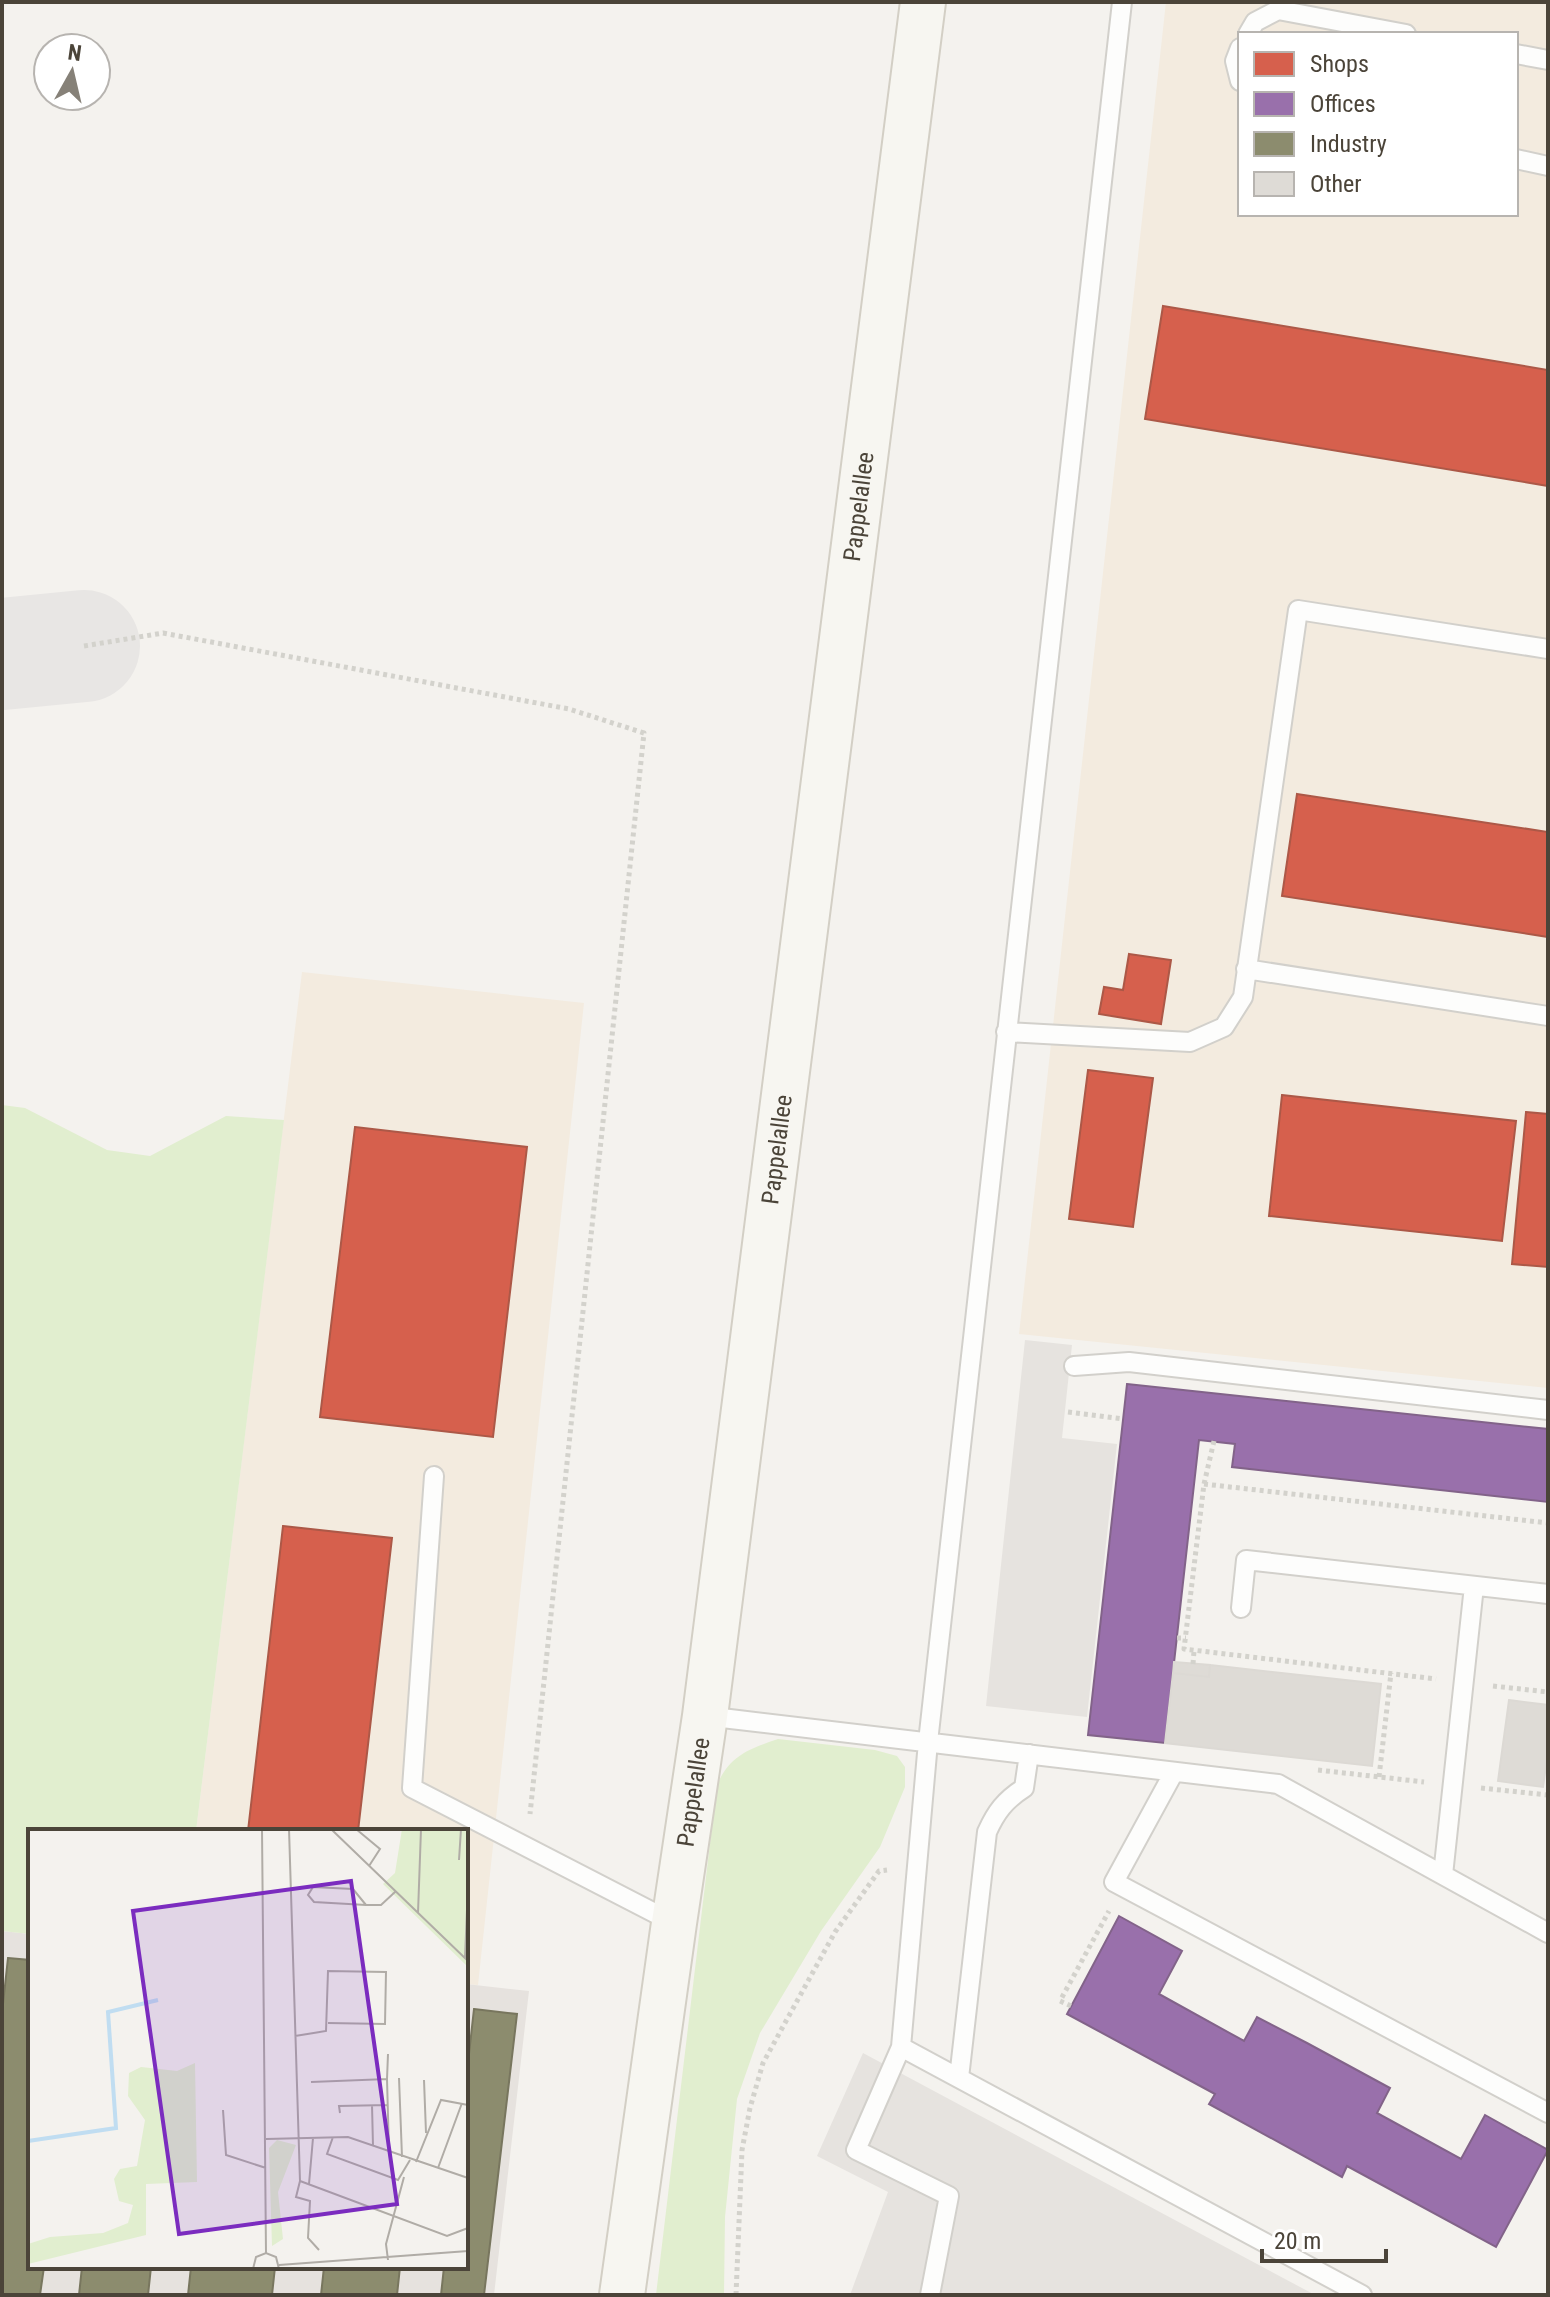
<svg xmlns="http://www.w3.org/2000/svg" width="1550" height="2297" viewBox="0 0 1550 2297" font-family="'Roboto Condensed',sans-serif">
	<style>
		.commercial { fill: #f3ebdf; fill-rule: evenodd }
		.industrial { fill: #e6e2de }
		.green { fill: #e1eecf }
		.parking { fill: #e6e3df }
		.shops { fill: #d6604d; stroke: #ac5847; stroke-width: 2 }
		.offices { fill: #9970ab; stroke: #826389; stroke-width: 2 }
		.industry { fill: #8c8c6e; stroke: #78765e; stroke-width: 2 }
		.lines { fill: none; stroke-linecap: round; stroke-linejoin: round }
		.taxiway { stroke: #e8e6e4; stroke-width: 112 }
		.building { fill: #dedbd6; stroke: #dcd9d4; stroke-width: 2 }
		.lane-casing { stroke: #d2d0cb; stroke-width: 22 }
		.secondary-casing { stroke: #d3cfc5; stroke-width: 48 }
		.path { stroke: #d3d2cc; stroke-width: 5; stroke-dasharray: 4 4; stroke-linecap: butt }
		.lane { stroke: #fdfdfc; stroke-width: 18 }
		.secondary { stroke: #f7f6f1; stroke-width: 44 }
		.labels { text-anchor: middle; stroke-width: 8; stroke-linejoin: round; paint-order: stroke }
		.street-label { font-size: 24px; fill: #4b4439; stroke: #fff }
		.inset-river { fill: none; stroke: #c0ddf1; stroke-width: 4 }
		.inset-road { fill: none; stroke: #b0aca6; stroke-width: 2 }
		.view { fill: #7b2cbf; fill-opacity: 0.15; stroke: #7b2cbf; stroke-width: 4 }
		.inset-edge { fill: none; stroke: #4b4439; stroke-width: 4 }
	</style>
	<rect width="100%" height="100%" fill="#f4f2ee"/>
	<path class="commercial" d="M1166,2H1548V1388L1019,1334ZM1240,34H1516V214H1240Z
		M302,972L584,1003L478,1985L466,1984V1831H196Z"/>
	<path class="industrial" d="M2,1931L30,1934V2267H466V1984L529,1991L494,2295H2Z"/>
	<path class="green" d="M2,1105L25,1108L107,1150L150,1156L226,1116L284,1120L196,1831H30V1934L2,1931Z
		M778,1739L875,1750L897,1756L905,1767V1787L880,1847L821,1931L760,2033L737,2099L725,2217L724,2295H656L717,1785C730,1755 749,1749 778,1739Z"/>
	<path class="parking" d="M1025,1340L1072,1345L1062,1438L1117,1444L1087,1717L986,1706Z
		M863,2053L1315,2295H850L888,2192L817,2156Z"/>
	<path class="shops" d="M1163,306L1548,370V486L1145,419Z
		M1297,794L1548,832V937L1282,896Z
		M1129,954L1171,960L1161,1024L1099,1014L1104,987L1123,990Z
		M1088,1070L1153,1078L1133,1227L1069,1219Z
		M1282,1095L1516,1121L1502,1241L1269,1216Z
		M1526,1112L1548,1114V1267L1512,1264Z
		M355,1127L527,1147L493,1437L320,1417Z
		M283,1526L392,1538L358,1831H248Z"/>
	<path class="offices" d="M1127,1384L1548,1429V1502L1232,1467L1235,1444L1199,1440L1165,1743L1088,1735Z
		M1119,1916L1182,1951L1159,1994L1244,2041L1257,2017L1307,2043L1390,2088L1377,2113L1461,2159L1485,2115L1548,2150L1496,2247L1347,2166L1342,2177L1209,2104L1215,2094L1067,2014Z"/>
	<path class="industry" d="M8,1958L30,1960V2267H44L40,2295H2V2013Z
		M474,2009L517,2014L484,2295H441L444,2267H466V2081Z
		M82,2267H151L148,2295H79Z
		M191,2267H275L272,2295H188Z
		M324,2267H400L397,2295H321Z"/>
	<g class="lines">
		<path class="taxiway" d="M2,654L84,646"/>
	</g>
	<path class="building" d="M1174,1662L1210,1665L1209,1677L1173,1673Z
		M1210,1665L1381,1684L1372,1766L1165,1743L1173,1673L1209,1677Z
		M1509,1700L1548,1705V1752L1543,1787L1498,1781Z"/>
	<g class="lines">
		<g class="lane-casing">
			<path id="lane" d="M1122,2L928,1742L901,2047L1362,2295
				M1248,34L1255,22L1278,10L1406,34
				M1240,48L1235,61L1240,81
				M1516,54L1548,60
				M1516,159L1548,166
				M1246,969L1548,1016
				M1006,1032L1190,1042L1224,1027L1243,997L1298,610L1548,649
				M1074,1366L1129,1362L1548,1410
				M434,1476L412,1788L674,1923
				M1241,1608L1246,1560L1548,1594
				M705,1716L1278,1784L1548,1933
				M1174,1772L1114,1882L1548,2113
				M1443,1875L1474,1586
				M901,2047L856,2150L949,2196L930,2295
				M959,2078L987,1832C996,1812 1005,1800 1024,1788L1029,1754"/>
		</g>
		<g class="secondary-casing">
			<g id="secondary">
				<path id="s1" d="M622,2295L674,1923L705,1716L923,2"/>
			</g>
		</g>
		<path class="path" d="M84,646L163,633L569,709L644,733L530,1814
			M1068,1412L1123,1419
			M1214,1441L1204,1484L1184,1649L1436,1679
			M1204,1484L1548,1523
			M1177,1638H1186
			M1193,1664L1194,1651
			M1493,1686L1548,1692
			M1318,1770L1424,1782
			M1379,1777L1391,1673
			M1481,1788L1548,1795
			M1071,2006L1060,2001L1109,1911
			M736,2295L742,2150L750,2108L763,2063L835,1932L879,1871L887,1870"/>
		<use href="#lane" class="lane"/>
		<use href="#secondary" class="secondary"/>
	</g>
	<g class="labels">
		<g class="street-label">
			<text dy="8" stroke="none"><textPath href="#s1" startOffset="1804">Pappelallee</textPath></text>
			<text dy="8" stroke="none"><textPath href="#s1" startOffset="1156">Pappelallee</textPath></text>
			<text dy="8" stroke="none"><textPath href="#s1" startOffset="508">Pappelallee</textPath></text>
		</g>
	</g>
	<g transform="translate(28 1829)">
		<rect width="440" height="440" fill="#f4f2ee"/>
		<path d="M374,0H440V138L355,55L367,44ZM167,234L169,353L118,355V406L0,435V415L22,408L75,404L100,394L105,376L91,372L86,350L92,340L109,337L117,291L100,267L101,244L113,238L149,242ZM249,311L268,316L250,363L255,410L244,417L241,319Z" fill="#e1eecf"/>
		<path class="inset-river" d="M0,312L88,299L80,183L130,171"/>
		<path class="inset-road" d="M234,0L238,424M261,0L272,352L419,407L440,399M303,0L440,132M328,0L352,20L341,37M431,31L433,0M338,76L325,60L285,58L280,66L286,73L338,76H353L367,63M390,84L393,0M437,129L440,56M267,207L298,202L300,142L358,143L357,195L300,194M371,249L374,328M359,250L360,225M396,251L398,304M283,253L359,250L361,323M344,276L345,317M195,281L198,326L238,339M312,284L311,277L360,276M305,308L299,325L370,351L382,331M238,310L320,308L440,349M388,333L413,271L440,276M410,339L434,274M272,352L268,368L282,372L280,409L291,421M281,355L285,309M360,431L358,415L376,348M251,436L440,422M225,440L228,428L238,424L248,428L251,440"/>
		<path class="view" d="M323,52L369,375L151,405L105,82Z"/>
		<rect width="440" height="440" class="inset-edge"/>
	</g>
	<rect width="1550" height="2297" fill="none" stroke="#4b4439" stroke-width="8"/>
	<rect x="1238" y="32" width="280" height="184" fill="#ffffff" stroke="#b7b4b0" stroke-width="2"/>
	<rect x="1254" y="52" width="40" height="24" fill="#d6604d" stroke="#b7b4b0" stroke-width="2"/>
	<text x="1310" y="72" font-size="24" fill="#4b4439">Shops</text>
	<rect x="1254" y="92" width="40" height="24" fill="#9970ab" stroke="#b7b4b0" stroke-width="2"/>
	<text x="1310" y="112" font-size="24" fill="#4b4439">Offices</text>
	<rect x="1254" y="132" width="40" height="24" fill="#8c8c6e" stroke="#b7b4b0" stroke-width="2"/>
	<text x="1310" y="152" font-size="24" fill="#4b4439">Industry</text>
	<rect x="1254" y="172" width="40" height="24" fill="#dedbd6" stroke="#b7b4b0" stroke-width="2"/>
	<text x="1310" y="192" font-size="24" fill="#4b4439">Other</text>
	<g transform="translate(72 72) rotate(8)"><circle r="38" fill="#ffffff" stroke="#b7b4b0" stroke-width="2"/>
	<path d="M0-6L14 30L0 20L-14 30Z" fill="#868178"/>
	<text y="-12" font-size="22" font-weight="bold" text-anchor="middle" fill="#4b4439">N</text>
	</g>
	<path d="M1262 2249v12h124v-12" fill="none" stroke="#4b4439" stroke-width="4"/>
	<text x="1274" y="2249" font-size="24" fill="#4b4439" stroke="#ffffff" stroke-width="6" paint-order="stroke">20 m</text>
</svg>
